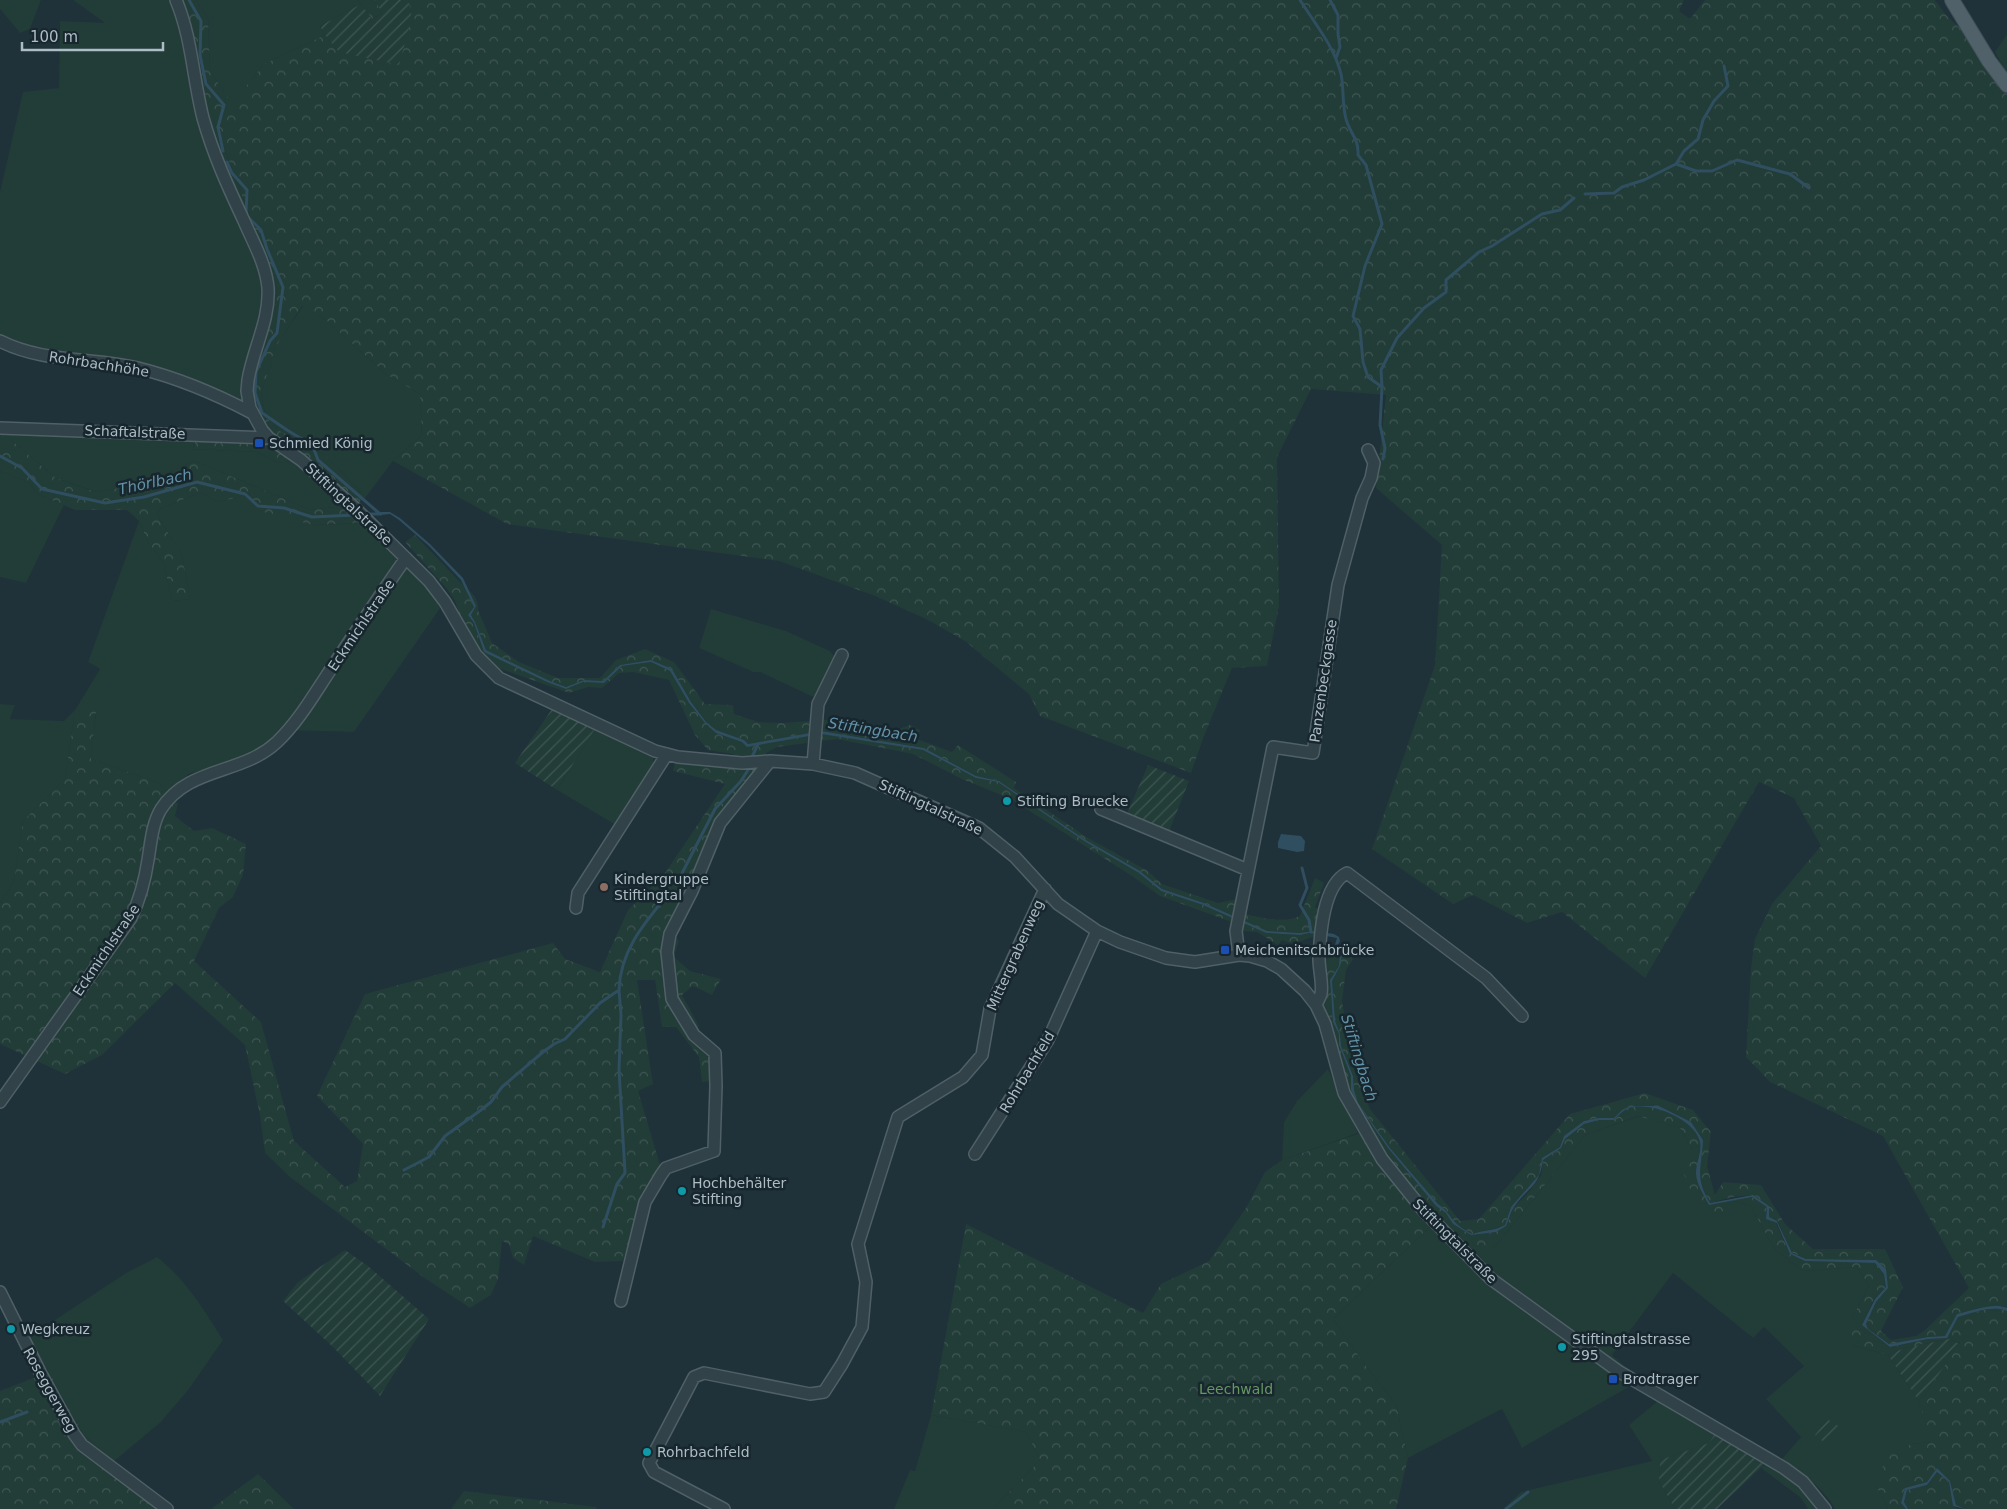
<svg xmlns="http://www.w3.org/2000/svg" width="2007" height="1509" viewBox="0 0 2007 1509" font-family="'DejaVu Sans',sans-serif">
	<style>
		.green { fill: #223c38 }
		.forest { fill: url(#forest-crowns) }
		.garden { fill: url(#garden-furrows) }
		.water { fill: #2f4f60 }
		.lines { fill: none; stroke-linecap: round; stroke-linejoin: round }
		.stream { stroke: #2f4f60; stroke-width: 3 }
		.minor-casing { stroke: #506067; stroke-width: 14 }
		.major-casing { stroke: #3f4e56; stroke-width: 16 }
		.minor { stroke: #324249; stroke-width: 11 }
		.major { stroke: #50616a; stroke-width: 14 }
		.transit-dot { fill: #1a4fb4; stroke: #18262e; stroke-width: 2 }
		.culture-dot { fill: #0f9aa8; stroke: #18262e; stroke-width: 2 }
		.education-dot { fill: #8d6e63; stroke: #18262e; stroke-width: 2 }
		.labels { text-anchor: middle; stroke-width: 5; stroke-linejoin: round; paint-order: stroke }
		.street-label { font-size: 14px; fill: #acbdc6; stroke: #18262e }
		.poi-label { font-size: 14px; fill: #acbdc6; stroke: #18262e; text-anchor: start }
		.park-label { font-size: 14px; fill: #649862; stroke: #18262e }
		.water-label { font-size: 15px; font-style: italic; fill: #6292a8; stroke: #18262e }
	</style>
	<defs>
		<pattern id="forest-crowns" width="20" height="18" patternUnits="userSpaceOnUse" patternTransform="scale(1.25)"><rect width="20" height="18" fill="#223c38"/><path d="M2 6a3 3 0 1 1 6 0M12 15a3 3 0 1 1 6 0" fill="none" stroke="#3f5653"/></pattern>
		<pattern id="garden-furrows" width="10" height="10" patternUnits="userSpaceOnUse" patternTransform="scale(1.25)"><rect width="10" height="10" fill="#223c38"/><path d="M-1 1l2-2M0 10L10 0M9 11l2-2" fill="none" stroke="#3f5653"/></pattern>
	</defs>
	<rect width="100%" height="100%" fill="#1f3139"/>
	<path class="green" d="M0,0H41L30,29L20,33L0,9Z
		M73,0H180L215,124L278,290L254,373L253,399L244,415L208,397L137,372L0,344V192L23,92L59,88L60,21L105,23Z
		M196,0H358L361,4L320,26L325,35L264,64L232,105L210,71L208,19Z
		M2007,34V74L1995,52Z
		M303,306L326,320L387,375L420,394L422,435L393,461L366,497L324,454L278,430L266,417L261,395L275,347Z
		M4,434L195,439L193,449L257,452L279,463L296,460L326,485L327,495L333,494L344,506L311,510L195,461L144,484L97,492L56,478Z
		M0,471L28,482L38,494L64,505L26,583L0,577Z
		M201,492L217,502L236,498L313,525L362,523L421,579L441,607L354,732L280,730L262,748L231,761L189,774L166,791L159,783L91,759L96,712L75,710L65,779L23,821L14,882L0,903V704L15,705L10,719L64,721L75,710L100,669L88,662L139,521L148,542L164,564L172,601L190,599L182,555L157,515L160,509Z
		M711,609L786,631L830,651L834,656L830,672L817,696H811L760,672H753L699,648Z
		M595,729L653,756V769L614,824L557,790Z
		M1328,1069L1358,1133L1282,1160L1284,1122L1297,1101Z
		M1639,1116L1680,1128L1693,1151L1697,1205L1734,1201L1751,1206L1774,1249L1803,1271L1857,1267L1869,1286L1852,1318V1345L1888,1355L1918,1400L1934,1442L1912,1444L1876,1486L1888,1509H1835C1823,1488 1802,1472 1781,1460L1801,1437L1766,1399L1804,1366L1764,1327L1753,1338L1673,1273L1612,1355L1641,1380L1522,1448L1502,1409L1408,1458L1396,1404L1370,1372L1333,1319L1438,1219L1494,1248L1585,1135Z
		M157,1257C185,1278 205,1311 223,1340L189,1389L161,1422L113,1462L83,1434L29,1337L126,1273Z
		M1666,1394L1721,1424L1709,1443L1660,1460L1659,1481L1675,1509H1503L1521,1492L1652,1461L1629,1425Z
		M931,1415L1026,1432L1040,1460L993,1509H894L910,1470L915,1471Z
		M1772,1460L1825,1509H1808L1801,1498L1761,1468Z"/>
	<path class="forest" d="M180,0H196L208,19L210,71L232,104L264,64L325,35L339,52L412,17L408,0H1684L1679,11L1690,19L1705,0H1935L1945,14L1965,33L2007,94V1308L2003,1306L1957,1314L1945,1336L1928,1337L1889,1344L1868,1329L1866,1324L1876,1302L1888,1288L1885,1269L1876,1260L1806,1259L1791,1252L1778,1221L1769,1217V1206L1753,1195L1732,1197L1710,1203L1705,1194L1698,1173L1703,1140L1691,1122L1659,1106H1630L1622,1110L1614,1118H1599L1584,1121L1564,1136L1560,1147L1542,1158L1539,1175L1511,1207L1505,1225C1494,1230 1483,1230 1472,1234C1469,1232 1457,1224 1455,1222C1448,1216 1448,1211 1438,1204L1390,1148L1358,1103L1354,1090L1353,1076L1341,1046L1340,1034L1334,1021L1332,981L1340,966V950L1343,948L1353,959L1346,970L1342,1001L1353,1067L1370,1109L1460,1221L1479,1219L1570,1114L1645,1093L1693,1110L1711,1132L1707,1166L1715,1195L1723,1182L1761,1185L1785,1224L1813,1249H1885L1903,1287L1881,1331L1891,1340L1916,1336L1925,1330L1969,1288L1883,1136L1770,1082L1746,1057L1751,968L1755,939L1772,904L1821,846L1794,798L1759,782L1645,978L1562,912L1527,923L1473,895L1453,904L1372,849L1435,665L1442,545L1376,488L1386,395L1311,389L1277,457L1279,606L1267,666L1232,668L1204,736L1191,773L1040,716L1029,694L965,641L926,619L875,596L779,561L507,524L393,461L422,435L420,394L387,375L326,320L302,306L275,348L261,395L266,417L278,430L324,454L366,497L358,503L305,458L279,463L257,452L193,449L196,439L271,442L260,420L253,399L254,373L278,290L198,79Z
		M358,0H375L382,13L372,19Z
		M0,434H4L56,478L96,492L144,484L195,461L311,510L344,506L362,523L313,525L245,507L236,498L217,502L201,492L160,509L157,515L182,555L190,599L172,601L164,564L148,542L139,521L127,510H75L38,494L28,482L0,471Z
		M415,535L464,586L474,607L468,615L474,623L484,652L566,689L583,682L604,683L622,666L651,662L670,671L689,703L716,733L742,742L747,746L821,734L923,750L976,778L998,782L1084,841L1139,873L1161,891L1203,905L1266,933L1300,935L1315,933V936L1293,944L1282,940L1278,945L1257,932L1240,931V925L1160,896L1132,876L1011,799L962,779L913,754L837,739L777,747L766,753L755,775L716,820L688,889L664,933L679,940L674,957L690,971L721,979L712,995L693,986L682,995L699,1026L689,1034L708,1055L711,1081L702,1082L699,1057L676,1027H662L655,980H637L653,1084L638,1091L661,1168L641,1199L623,1261L595,1262L533,1236L524,1265L513,1258L509,1244L502,1241L498,1279L491,1295L470,1308L426,1279L290,1177L265,1153L260,1116L245,1045L175,983L102,1055L65,1074L0,1044V903L14,882L23,821L65,779L75,710L96,711L91,759L159,783L178,804L175,816L194,831L212,828L246,844L243,875L233,897L219,908L194,961L261,1022L294,1141L345,1187L357,1181L363,1144L317,1096L365,994L553,943L565,959L600,972L628,910L663,876L725,784L673,771L675,761L732,767L733,754L708,750L695,735L669,680L633,672L619,673L602,688L588,687L569,693L498,668L481,653L463,625L455,601L447,589L405,542Z
		M468,590C474,594 479,602 478,610L492,643L519,662L558,678H600L616,660L645,649L674,662L705,704L733,705L734,714L758,722L783,723L837,719L894,731L910,725L920,730L917,739L952,752L958,745L1016,782L1014,788L1088,838L1148,871L1162,884L1218,903L1238,899L1235,911C1255,916 1281,925 1300,916L1315,878L1324,883L1315,907L1319,909L1315,931L1300,933L1267,932L1204,903L1162,889L1140,871L1084,839L999,781L976,776L924,748L821,731L748,744L744,740L716,730L706,722L691,702L672,669L651,660L620,665L603,681L584,680L566,687L550,681L486,650L475,622L471,615L476,606Z
		M1338,951L1340,954L1339,966L1330,980L1333,1022L1339,1034V1045L1351,1076V1090L1357,1103L1388,1148L1436,1206L1446,1212L1453,1224L1471,1235L1484,1232L1489,1233L1507,1224L1513,1208L1529,1192L1541,1175L1543,1160L1561,1148L1565,1139L1584,1124L1599,1120H1614C1618,1116 1622,1111 1629,1108C1650,1101 1695,1119 1700,1142C1703,1152 1696,1162 1696,1173C1696,1182 1705,1196 1709,1205L1752,1197L1767,1207L1766,1218L1776,1223L1790,1254L1805,1261L1875,1263L1884,1274L1886,1287L1874,1299L1862,1325L1890,1347L1928,1339L1946,1338L1958,1317C1973,1313 1992,1305 2007,1311V1509H1965L1956,1505L1950,1481L1937,1468L1927,1482L1905,1488L1901,1503L1906,1509H1888L1876,1486L1886,1457L1912,1444L1933,1442L1918,1400L1924,1395L1960,1343L1949,1339L1905,1348L1888,1355L1852,1345V1318L1869,1286L1857,1267L1803,1271L1774,1249L1751,1206L1734,1201L1719,1215L1696,1205L1682,1169L1693,1151L1680,1128L1638,1116L1585,1135L1494,1248L1457,1241L1438,1219L1333,1319L1370,1372L1396,1404L1408,1458L1396,1509H993L1040,1460L1026,1432L931,1415L966,1224L1143,1313L1161,1284L1209,1261L1246,1208L1265,1172L1282,1160L1369,1130L1348,1094L1341,1056L1321,1002L1324,961Z
		M49,1372L83,1434L113,1462L170,1509H0V1391Z
		M1937,1472L1949,1482L1953,1506L1958,1509H1908L1904,1502L1907,1490L1927,1485Z
		M258,1474L294,1509H211Z
		M464,1491L596,1507L597,1509H451Z"/>
	<path class="garden" d="M375,0H408L412,17L399,65L339,52L325,35L320,26L361,4L372,19L382,13Z
		M552,709L595,729L557,790L515,763Z
		M1148,765L1189,781L1168,834L1126,816Z
		M345,1250L368,1266L429,1319L380,1396L334,1348L283,1301L298,1282Z
		M1949,1339L1960,1344L1924,1395L1918,1400L1888,1355L1905,1348Z
		M1827,1419L1840,1427L1826,1444L1815,1435Z
		M1720,1433L1766,1463L1717,1509H1675L1659,1481L1660,1460L1709,1443L1714,1435Z"/>
	<path class="water" d="M379,512H390L400,518L430,544L463,578L476,606L471,615L475,622L486,650L550,681L566,687L584,680L603,681L620,665L651,660L672,669L691,702L706,722L716,730L744,740L748,744L821,731L924,748L976,776L999,781L1084,839L1140,871L1162,889L1204,903L1267,931L1300,933L1315,931L1334,934L1339,937L1340,941L1338,945L1342,955L1340,966L1332,981L1335,1021L1340,1034L1341,1046L1353,1076L1354,1090L1358,1103L1390,1148L1438,1204C1448,1211 1448,1215 1455,1222C1457,1225 1468,1232 1472,1234C1483,1230 1494,1231 1505,1225L1511,1207L1539,1175L1542,1158L1560,1147L1564,1136L1584,1121L1599,1118H1614L1622,1110L1630,1106H1659L1691,1122L1703,1140C1702,1168 1694,1176 1710,1203L1753,1195L1769,1206V1217L1777,1221L1792,1253L1806,1259L1876,1260L1886,1269L1888,1288L1876,1302L1866,1324L1868,1329L1889,1344L1928,1337L1945,1336L1957,1314C1971,1311 1993,1302 2007,1308V1311C1992,1305 1973,1313 1958,1317L1947,1338L1928,1339L1890,1347L1862,1325L1875,1299L1886,1287L1884,1274L1875,1263L1805,1261L1790,1254L1777,1223L1766,1219L1767,1207L1752,1197L1709,1205C1704,1196 1696,1183 1696,1173C1696,1162 1702,1153 1700,1142C1695,1119 1650,1101 1629,1108C1622,1111 1618,1116 1614,1120H1599L1584,1124L1565,1139L1561,1148L1543,1160C1539,1188 1528,1187 1514,1207C1510,1213 1509,1220 1506,1226L1496,1232L1471,1235L1453,1224L1446,1213L1436,1206L1388,1148L1357,1103L1351,1090V1076L1339,1045V1034L1333,1022L1330,980L1339,966L1340,954L1335,945L1337,938L1310,933L1300,935L1266,933L1203,905L1161,891L1139,873L1084,841L998,782L976,778L923,750L821,734L747,747L742,742L716,733L705,723L689,703L670,671L651,662L622,666L604,683L583,682L566,689L547,682L484,652L474,623L468,615L474,607L461,580L429,546L399,520L390,514L380,515Z
		M1281,834L1301,836L1305,841L1304,851L1297,852L1278,848V842Z
		M1937,1468L1950,1481L1956,1505L1965,1509L1953,1506L1949,1482L1937,1472L1927,1485L1907,1490L1904,1502L1908,1509H1906L1901,1503L1905,1488L1927,1482Z"/>
	<g class="lines">
		<path class="stream" d="M189,0L201,21L200,55L206,84L224,105L218,127L223,151
			M1300,0C1315,24 1334,46 1341,74C1344,88 1342,105 1346,119C1350,134 1359,138 1358,155L1366,165L1382,224L1365,266L1353,316L1360,329L1363,362L1368,377L1382,387L1380,425L1385,448L1383,459
			M1330,0L1338,15V34L1340,47L1336,58
			M227,162L232,173L247,190L246,215L261,230L267,249L283,287L277,333L270,341L256,372L255,393L262,413C279,424 293,436 312,444L318,460L380,514
			M1676,164L1696,171H1712L1737,160L1790,174L1809,188
			M1585,194L1614,193L1622,187L1644,180L1676,164L1684,151L1698,139L1703,120L1714,101L1728,86L1724,66
			M1382,387L1381,370L1397,338L1424,308L1446,292V280L1479,252L1492,246L1542,214L1560,210L1574,198
			M0,456L22,468L42,489L105,503L144,497L197,482L245,494L258,506L284,508L312,517L356,515
			M367,514H381
			M752,757L758,744
			M1302,868L1307,888L1300,905L1309,920L1311,932
			M676,885L715,809L741,781L750,767
			M404,1170L429,1157L445,1136L481,1110L491,1102L502,1087L543,1052L554,1044L565,1039L600,1003L619,990C620,950 646,921 670,892
			M603,1227L617,1184L625,1173L619,1070L621,1015L619,990
			M0,1422L27,1412
			M1506,1509L1528,1492"/>
		<g class="minor-casing">
			<path id="minor" d="M176,0C192,38 193,79 203,118C213,154 228,187 244,221C253,242 266,264 268,288C270,320 253,349 248,380L247,391L250,408L262,430L269,438L301,460L354,507L429,581L445,602L476,655L499,678L655,751L678,757L742,763L770,761L813,764L855,773L979,828L1015,857L1058,904L1097,931L1120,942L1166,958L1195,962L1239,955L1250,956L1267,961L1281,969L1305,991L1316,1005L1325,1024L1344,1093L1382,1159L1423,1210L1491,1279L1618,1371L1784,1468L1803,1482L1825,1509
				M0,341C43,363 92,357 138,368C178,378 216,394 252,413
				M0,428L269,438
				M813,764L818,704L842,655
				M1101,809L1248,870
				M576,908L578,893L667,754
				M1239,955L1236,931L1273,747L1313,753L1338,585L1362,498L1371,478L1374,463L1368,450
				M1316,1005C1317,1002 1320,997 1321,994C1323,984 1319,970 1319,959C1320,934 1323,885 1347,873L1486,978L1522,1016
				M0,1102L131,918C140,899 145,880 148,860C151,842 152,824 161,809C189,766 242,775 277,742C297,723 312,698 327,675C353,636 379,596 406,558
				M975,1154L1048,1040L1097,931
				M0,1292L40,1372L74,1434L82,1445L167,1509
				M621,1301L645,1202L661,1175L666,1168L714,1151L716,1086L715,1053L694,1035L672,999L667,952L670,934L692,891L720,823L770,761
				M724,1509L654,1472L649,1463L694,1377L704,1373L810,1394L824,1392L842,1364L862,1327L866,1282L858,1244L898,1117L963,1077L982,1055L990,1009L1045,889"/>
		</g>
		<g class="major-casing">
			<path id="major" d="M1952,0L1989,61L2007,85"/>
		</g>
		<use href="#minor" class="minor"/>
		<use href="#major" class="major"/>
	</g>
	<g class="transit-dot">
		<rect x="254" y="438" width="10" height="10" rx="2.5"/>
		<rect x="1220" y="945" width="10" height="10" rx="2.5"/>
		<rect x="1608" y="1374" width="10" height="10" rx="2.5"/>
	</g>
	<g class="culture-dot">
		<circle cx="1007" cy="801" r="5"/>
		<circle cx="682" cy="1191" r="5"/>
		<circle cx="11" cy="1329" r="5"/>
		<circle cx="1562" cy="1347" r="5"/>
		<circle cx="647" cy="1452" r="5"/>
	</g>
	<circle class="education-dot" cx="604" cy="887" r="5"/>
	<g class="labels">
		<g class="street-label">
			<text transform="translate(99 364) rotate(9)" y="5">Rohrbachhöhe</text>
			<text transform="translate(135 432) rotate(2)" y="5">Schaftalstraße</text>
			<text transform="translate(349 504) rotate(43)" y="5">Stiftingtalstraße</text>
			<text transform="translate(361 625) rotate(-56)" y="5">Eckmichlstraße</text>
			<text transform="translate(1323 681) rotate(-82)" y="5">Panzenbeckgasse</text>
			<text transform="translate(931 807) rotate(25)" y="5">Stiftingtalstraße</text>
			<text transform="translate(106 950) rotate(-56)" y="5">Eckmichlstraße</text>
			<text transform="translate(1015 955) rotate(-66)" y="5">Mittergrabenweg</text>
			<text transform="translate(1027 1072) rotate(-59)" y="5">Rohrbachfeld</text>
			<text transform="translate(1455 1241) rotate(45)" y="5">Stiftingtalstraße</text>
			<text transform="translate(50 1390) rotate(61)" y="5">Roseggerweg</text>
		</g>
		<g class="poi-label">
			<text x="269" y="448">Schmied König</text>
			<text x="1017" y="806">Stifting Bruecke</text>
			<text x="614" y="884">Kindergruppe<tspan x="614" dy="16">Stiftingtal</tspan></text>
			<text x="1235" y="955">Meichenitschbrücke</text>
			<text x="692" y="1188">Hochbehälter<tspan x="692" dy="16">Stifting</tspan></text>
			<text x="21" y="1334">Wegkreuz</text>
			<text x="1572" y="1344">Stiftingtalstrasse<tspan x="1572" dy="16">295</tspan></text>
			<text x="1623" y="1384">Brodtrager</text>
			<text x="657" y="1457">Rohrbachfeld</text>
		</g>
		<g class="park-label">
			<text x="1236" y="1394">Leechwald</text>
		</g>
		<g class="water-label">
			<text transform="translate(155 482) rotate(-12)" y="5">Thörlbach</text>
			<text transform="translate(873 730) rotate(9)" y="5">Stiftingbach</text>
			<text transform="translate(1359 1058) rotate(73)" y="5">Stiftingbach</text>
		</g>
	</g>
	<path d="M22 42v8h141v-8" fill="none" stroke="#acbdc6" stroke-width="2.5"/>
	<text x="30" y="42" font-size="15" fill="#acbdc6" stroke="#18262e" stroke-width="4" paint-order="stroke">100 m</text>
</svg>
